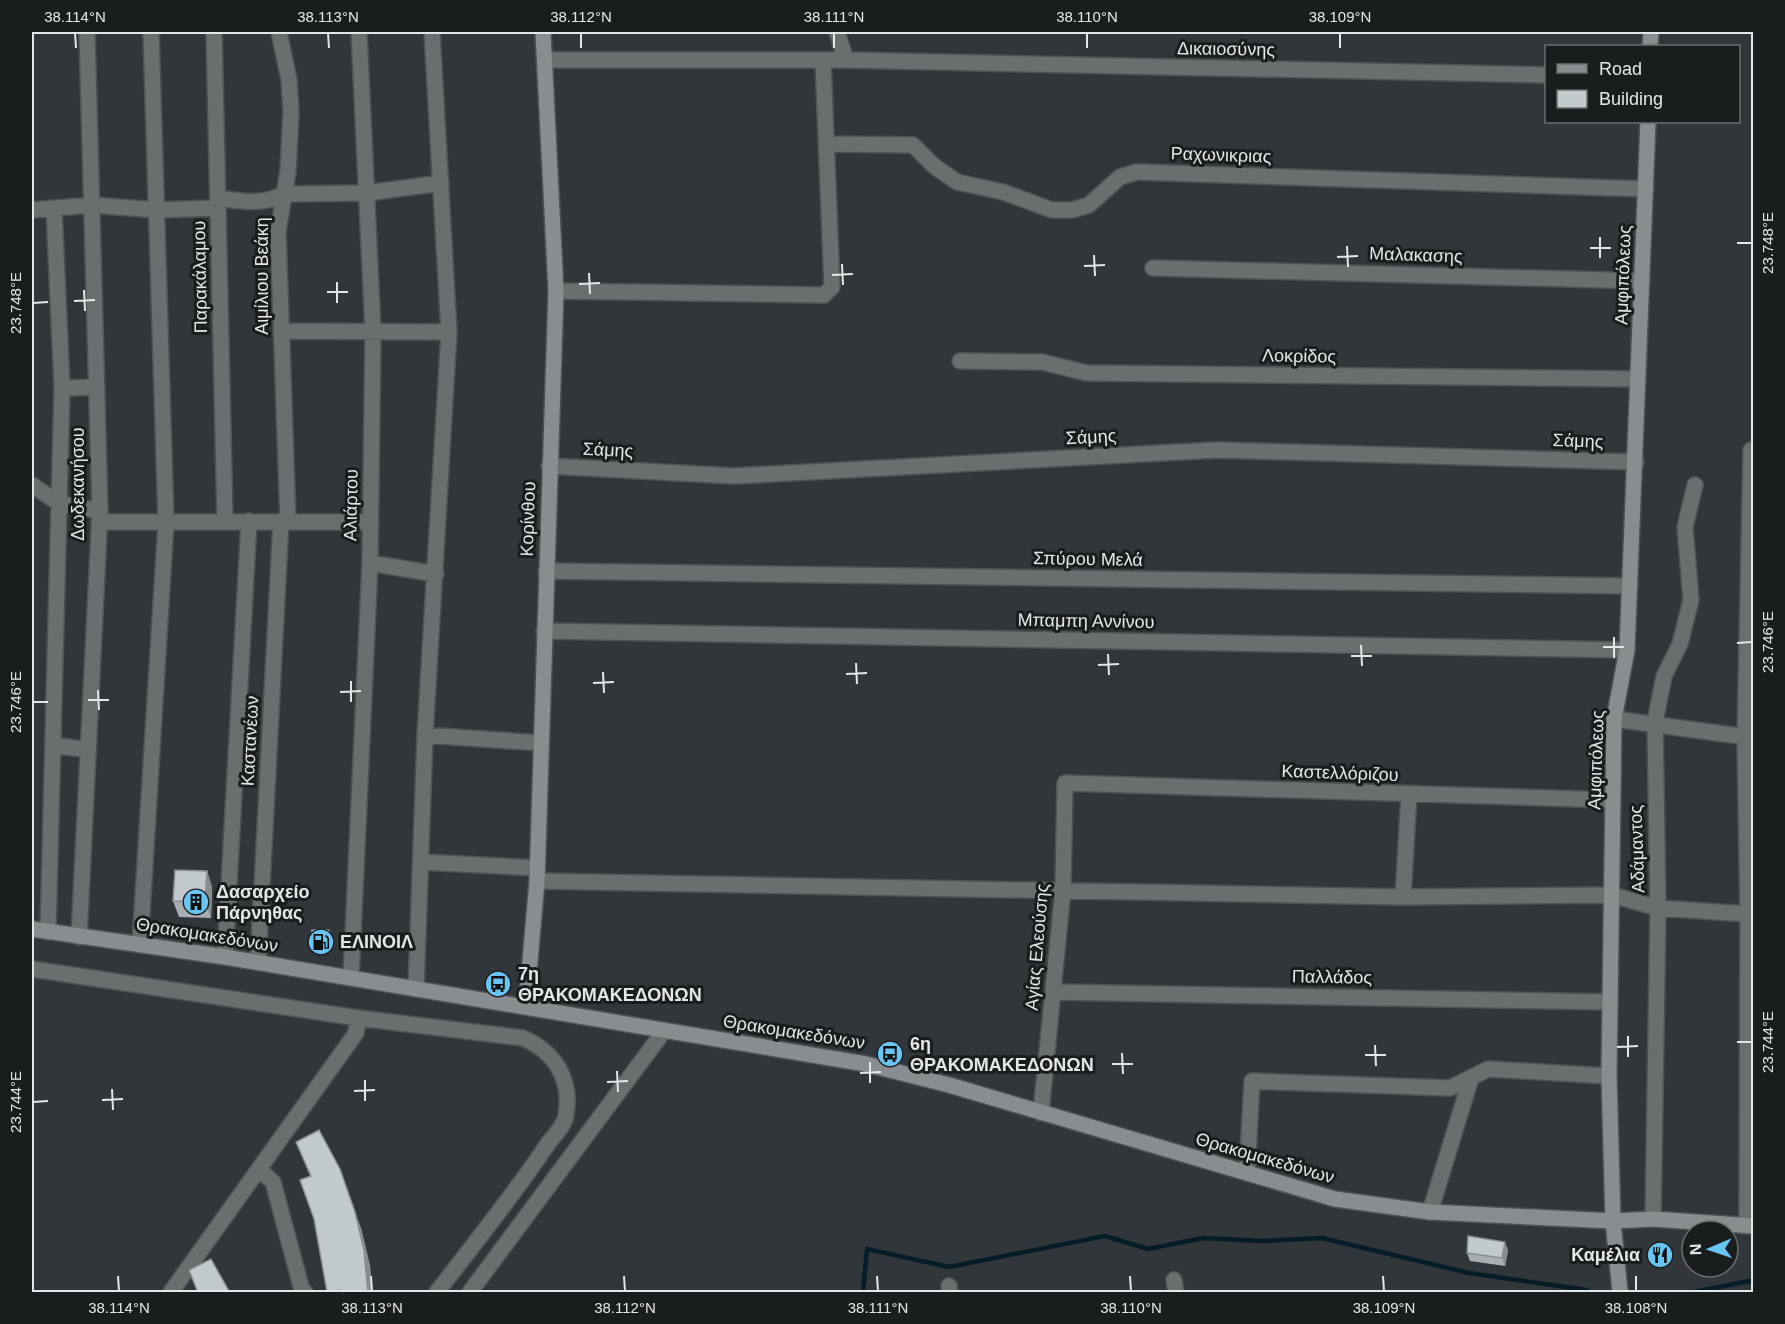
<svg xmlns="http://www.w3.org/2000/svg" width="1785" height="1324" viewBox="0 0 1785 1324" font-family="Arial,sans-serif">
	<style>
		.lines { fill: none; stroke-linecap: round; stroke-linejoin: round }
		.stream { stroke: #051d28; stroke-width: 4.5 }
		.street-casing { stroke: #4d5255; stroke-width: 18 }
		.secondary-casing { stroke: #4d5255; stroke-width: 18 }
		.street { stroke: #6b6e6f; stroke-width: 15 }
		.secondary { stroke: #898d90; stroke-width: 15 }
		.wall { fill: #a8aeb1 }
		.shaded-wall { fill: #888d90 }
		.building { fill: #c3cace; stroke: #888d90; stroke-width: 1.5 }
		.ticks { fill: none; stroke: #e4e7e9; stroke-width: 2 }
		.labels { text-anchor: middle; stroke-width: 6; stroke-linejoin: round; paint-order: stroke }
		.street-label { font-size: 18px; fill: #e4e7e9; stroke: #1a1d1e }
		.poi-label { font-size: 18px; font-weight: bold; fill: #e4e7e9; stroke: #1a1d1e; text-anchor: start }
		.neatline { fill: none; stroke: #e4e7e9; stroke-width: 2 }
		.ticks-label { font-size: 15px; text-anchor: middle; fill: #e4e7e9 }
	</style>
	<rect width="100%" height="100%" fill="#303639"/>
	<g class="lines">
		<path class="stream" d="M863,1292L867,1249L949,1267L1105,1236L1148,1249L1203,1238L1262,1241L1322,1238L1469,1273L1587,1290
			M1694,1292L1754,1280"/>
		<g class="street-casing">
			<path id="street" d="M214,32L225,521
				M279,32L289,80L291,112L288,171L278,232L288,521
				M837,32L846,60
				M545,60H846L1546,75
				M826,144L913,145L934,166L957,182L1003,192L1052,210H1072L1089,205L1120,177L1137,172L1646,189
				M218,198C241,201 262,206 283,194L367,193L441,183
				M32,210L92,205L157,210L218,208
				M1153,268L1642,281
				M556,291L824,295L832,287L823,60
				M281,331L449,332
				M960,361L1042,362L1087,373L1638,379
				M62,388L97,387
				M549,466L734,476L1217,450L1636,462
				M32,485L60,504L100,511
				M99,522H371
				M370,563L436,574
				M546,571L1630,586
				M544,631L1627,650
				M1614,719L1754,738
				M425,735L541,743
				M54,745L88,750
				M421,862L537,868
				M537,881L1403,897L1612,895L1658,908L1748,914
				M1403,897L1409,794
				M48,932L62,388L54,208
				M79,937L100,511L87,32
				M140,945L166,522L151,32
				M225,957L249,521
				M258,962L281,521
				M32,969L358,1018L523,1038C555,1052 572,1079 566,1115C565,1125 553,1137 547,1145C513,1196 474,1244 437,1292
				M351,978L370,563L373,331L359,32
				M416,989L425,735L449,332L432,32
				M1053,992L1610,1002
				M1041,1113L1063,889L1065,783L1613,800
				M260,1170L273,1182L302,1290L305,1292
				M1247,1173L1252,1081L1450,1088L1488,1069L1609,1076
				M1430,1212L1471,1078
				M1653,1219L1658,908L1655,722L1664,676L1680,644L1691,600L1685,527L1695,485
				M1747,1226L1748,914L1745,738L1751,450
				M1174,1280L1176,1292
				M949,1286L950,1292
				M171,1292L356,1033L358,1018
				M470,1292L664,1031"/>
		</g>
		<g class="secondary-casing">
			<path id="secondary" d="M1650,46L1651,32
				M32,929L225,957L866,1064L949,1085L1335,1199L1430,1212L1613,1221L1653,1219L1754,1226
				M526,1007L537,881L556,291L543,32
				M1620,1292L1613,1221L1609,1076L1614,719L1627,650L1648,122"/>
		</g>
		<use href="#street" class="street"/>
		<use href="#secondary" class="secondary"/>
	</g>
	<path class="wall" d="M207,871L212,887L211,918L179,917L173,901Z
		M330,934V950L313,949L312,945Z
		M296,1142L361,1228L370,1266L372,1293H327L314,1219L310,1176Z
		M1508,1250L1505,1266L1470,1261L1467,1253Z"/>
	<path class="shaded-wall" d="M207,871L212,887L211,918L205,902Z
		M329,930L330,934V950L329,946Z
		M340,1169L361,1228L370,1266L372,1293H368Z
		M1505,1242L1508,1250L1505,1266L1502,1258Z"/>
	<path class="building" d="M175,870L207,871L205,902L173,901Z
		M312,930H329V946L312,945Z
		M319,1130L340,1169L355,1212L364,1250L368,1293H340V1290L327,1292L314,1219L300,1180L311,1176L296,1142Z
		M1468,1236L1505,1242L1502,1258L1467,1253Z
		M211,1259L230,1293H198L189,1270Z"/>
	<path class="ticks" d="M75,33L76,48M328,33L329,48M581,33V48M834,33V48M1087,33V48M1340,33V48M1600,237V258M1737,243H1752M1347,246L1348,267M1590,248H1611M1094,255L1095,276M1337,257L1358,256M842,264L843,285M1084,266L1105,265M589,273L590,294M832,275L853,274M337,282V303M579,284L600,283M84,290L85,311M327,292H348M74,301L95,300M33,303L48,302M1614,637V658M1737,643L1752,642M1361,645L1362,666M1603,647H1624M1108,654L1109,675M1351,656H1372M856,663L857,684M1098,665L1119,664M603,672L604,693M846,674L867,673M351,681V702M593,683L614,682M98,690L99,710M340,692L361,691M88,700H109M33,702H48M1628,1036V1057M1737,1042H1752M1375,1045L1376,1066M1617,1047L1638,1046M1122,1053L1123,1074M1365,1055H1386M870,1062V1083M1112,1064H1133M617,1071L618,1092M860,1073L881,1072M365,1080V1101M607,1082L628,1081M112,1089L113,1110M354,1091L375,1090M102,1100L123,1099M33,1102L48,1101M118,1276L119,1291M371,1276L372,1291M624,1276L625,1291M877,1276L878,1291M1130,1276L1131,1291M1383,1276L1384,1291M1636,1276V1291"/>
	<defs>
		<g id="building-disc" transform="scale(1.35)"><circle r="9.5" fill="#68c4f0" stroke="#1a1d1e"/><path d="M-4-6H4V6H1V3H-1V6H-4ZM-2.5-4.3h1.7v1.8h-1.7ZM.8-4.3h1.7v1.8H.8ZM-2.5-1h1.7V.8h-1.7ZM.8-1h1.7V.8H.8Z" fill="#111"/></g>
		<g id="fuel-disc" transform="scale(1.35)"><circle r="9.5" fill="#68c4f0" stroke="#1a1d1e"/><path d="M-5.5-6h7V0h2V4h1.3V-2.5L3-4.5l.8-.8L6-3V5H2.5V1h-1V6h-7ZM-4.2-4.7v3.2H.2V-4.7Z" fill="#111"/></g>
		<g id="bus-disc" transform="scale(1.35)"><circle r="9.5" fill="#68c4f0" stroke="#1a1d1e"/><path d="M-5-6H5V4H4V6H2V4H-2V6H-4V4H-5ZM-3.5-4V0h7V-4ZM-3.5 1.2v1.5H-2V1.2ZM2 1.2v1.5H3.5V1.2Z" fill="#111"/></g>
		<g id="restaurant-disc" transform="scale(1.35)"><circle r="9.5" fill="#68c4f0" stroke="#1a1d1e"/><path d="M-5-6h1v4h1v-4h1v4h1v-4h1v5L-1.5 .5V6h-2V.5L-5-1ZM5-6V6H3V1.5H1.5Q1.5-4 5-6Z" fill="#111"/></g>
	</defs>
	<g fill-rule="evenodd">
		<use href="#building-disc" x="196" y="902"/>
		<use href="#fuel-disc" x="321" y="942"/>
		<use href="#bus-disc" x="498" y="984"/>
		<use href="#bus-disc" x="890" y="1054"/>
		<use href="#restaurant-disc" x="1660" y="1255"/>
	</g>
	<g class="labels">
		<g class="street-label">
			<text transform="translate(1226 49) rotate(1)" y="6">Δικαιοσύνης</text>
			<text transform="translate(1221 155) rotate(2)" y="6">Ραχωνικριας</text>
			<text transform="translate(1416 255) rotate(2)" y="6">Μαλακασης</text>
			<text transform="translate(1623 275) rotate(-88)" y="6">Αμφιπόλεως</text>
			<text transform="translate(262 276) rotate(-90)" y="6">Αιμίλιου Βεάκη</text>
			<text transform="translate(200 277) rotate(-91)" y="6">Παρακάλαμου</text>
			<text transform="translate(1299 356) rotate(1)" y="6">Λοκρίδος</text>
			<text transform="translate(1091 437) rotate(-3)" y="6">Σάμης</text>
			<text transform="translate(1578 441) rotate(2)" y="6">Σάμης</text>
			<text transform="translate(608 450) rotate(3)" y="6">Σάμης</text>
			<text transform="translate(78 484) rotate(-90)" y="6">Δωδεκανήσου</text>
			<text transform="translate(351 505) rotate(-89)" y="6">Αλιάρτου</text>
			<text transform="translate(528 519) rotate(-88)" y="6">Κορίνθου</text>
			<text transform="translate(1088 559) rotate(1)" y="6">Σπύρου Μελά</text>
			<text transform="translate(1086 621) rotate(1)" y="6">Μπαμπη Αννίνου</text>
			<text transform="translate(250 741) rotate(-87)" y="6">Καστανέων</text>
			<text transform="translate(1596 760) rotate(-88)" y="6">Αμφιπόλεως</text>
			<text transform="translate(1340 773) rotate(2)" y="6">Καστελλόριζου</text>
			<text transform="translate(1637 849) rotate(-92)" y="6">Αδάμαντος</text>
			<text transform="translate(207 935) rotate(9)" y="6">Θρακομακεδόνων</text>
			<text transform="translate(1037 947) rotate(-85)" y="6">Αγίας Ελεούσης</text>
			<text transform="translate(1332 977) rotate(1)" y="6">Παλλάδος</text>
			<text transform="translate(794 1032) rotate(9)" y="6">Θρακομακεδόνων</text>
			<text transform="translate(1265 1158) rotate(16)" y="6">Θρακομακεδόνων</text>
		</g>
		<g class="poi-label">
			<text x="216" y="898">Δασαρχείο<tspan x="216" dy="21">Πάρνηθας</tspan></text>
			<text x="340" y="948">ΕΛΙΝΟΙΛ</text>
			<text x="518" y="980">7η<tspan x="518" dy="21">ΘΡΑΚΟΜΑΚΕΔΟΝΩΝ</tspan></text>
			<text x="910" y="1050">6η<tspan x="910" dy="21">ΘΡΑΚΟΜΑΚΕΔΟΝΩΝ</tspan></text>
			<text x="1640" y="1261" text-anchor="end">Καμέλια</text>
		</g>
	</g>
	<rect width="1785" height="1324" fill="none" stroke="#1a1d1e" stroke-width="66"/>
	<rect x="1545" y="45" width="195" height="78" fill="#1a1d1e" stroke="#6b6e6f" stroke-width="1.5"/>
	<rect x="1557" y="64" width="30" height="9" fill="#898d90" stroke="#6b6e6f" stroke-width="1.5"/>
	<text x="1599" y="75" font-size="18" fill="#e4e7e9">Road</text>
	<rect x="1557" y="90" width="30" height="18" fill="#c3cace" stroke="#6b6e6f" stroke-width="1.5"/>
	<text x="1599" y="105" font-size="18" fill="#e4e7e9">Building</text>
	<g transform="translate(1710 1249) rotate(268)"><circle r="28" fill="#1a1d1e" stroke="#6b6e6f" stroke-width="1.5"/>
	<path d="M0-4.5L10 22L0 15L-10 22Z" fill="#68c4f0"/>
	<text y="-9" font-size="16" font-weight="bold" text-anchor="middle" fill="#e4e7e9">N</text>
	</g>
	<rect x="33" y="33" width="1719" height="1258" class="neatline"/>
	<g class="ticks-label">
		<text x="75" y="22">38.114°N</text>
		<text x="328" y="22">38.113°N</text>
		<text x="581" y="22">38.112°N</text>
		<text x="834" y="22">38.111°N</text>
		<text x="1087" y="22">38.110°N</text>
		<text x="1340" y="22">38.109°N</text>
		<text transform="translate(1768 243) rotate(-90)" y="5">23.748°E</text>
		<text transform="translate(16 303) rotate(-90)" y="5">23.748°E</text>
		<text transform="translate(1768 642) rotate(-90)" y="5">23.746°E</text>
		<text transform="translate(16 702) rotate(-90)" y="5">23.746°E</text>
		<text transform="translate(1768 1042) rotate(-90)" y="5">23.744°E</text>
		<text transform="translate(16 1102) rotate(-90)" y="5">23.744°E</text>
		<text x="119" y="1313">38.114°N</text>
		<text x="372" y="1313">38.113°N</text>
		<text x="625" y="1313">38.112°N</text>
		<text x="878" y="1313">38.111°N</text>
		<text x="1131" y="1313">38.110°N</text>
		<text x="1384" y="1313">38.109°N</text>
		<text x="1636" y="1313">38.108°N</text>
	</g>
</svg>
